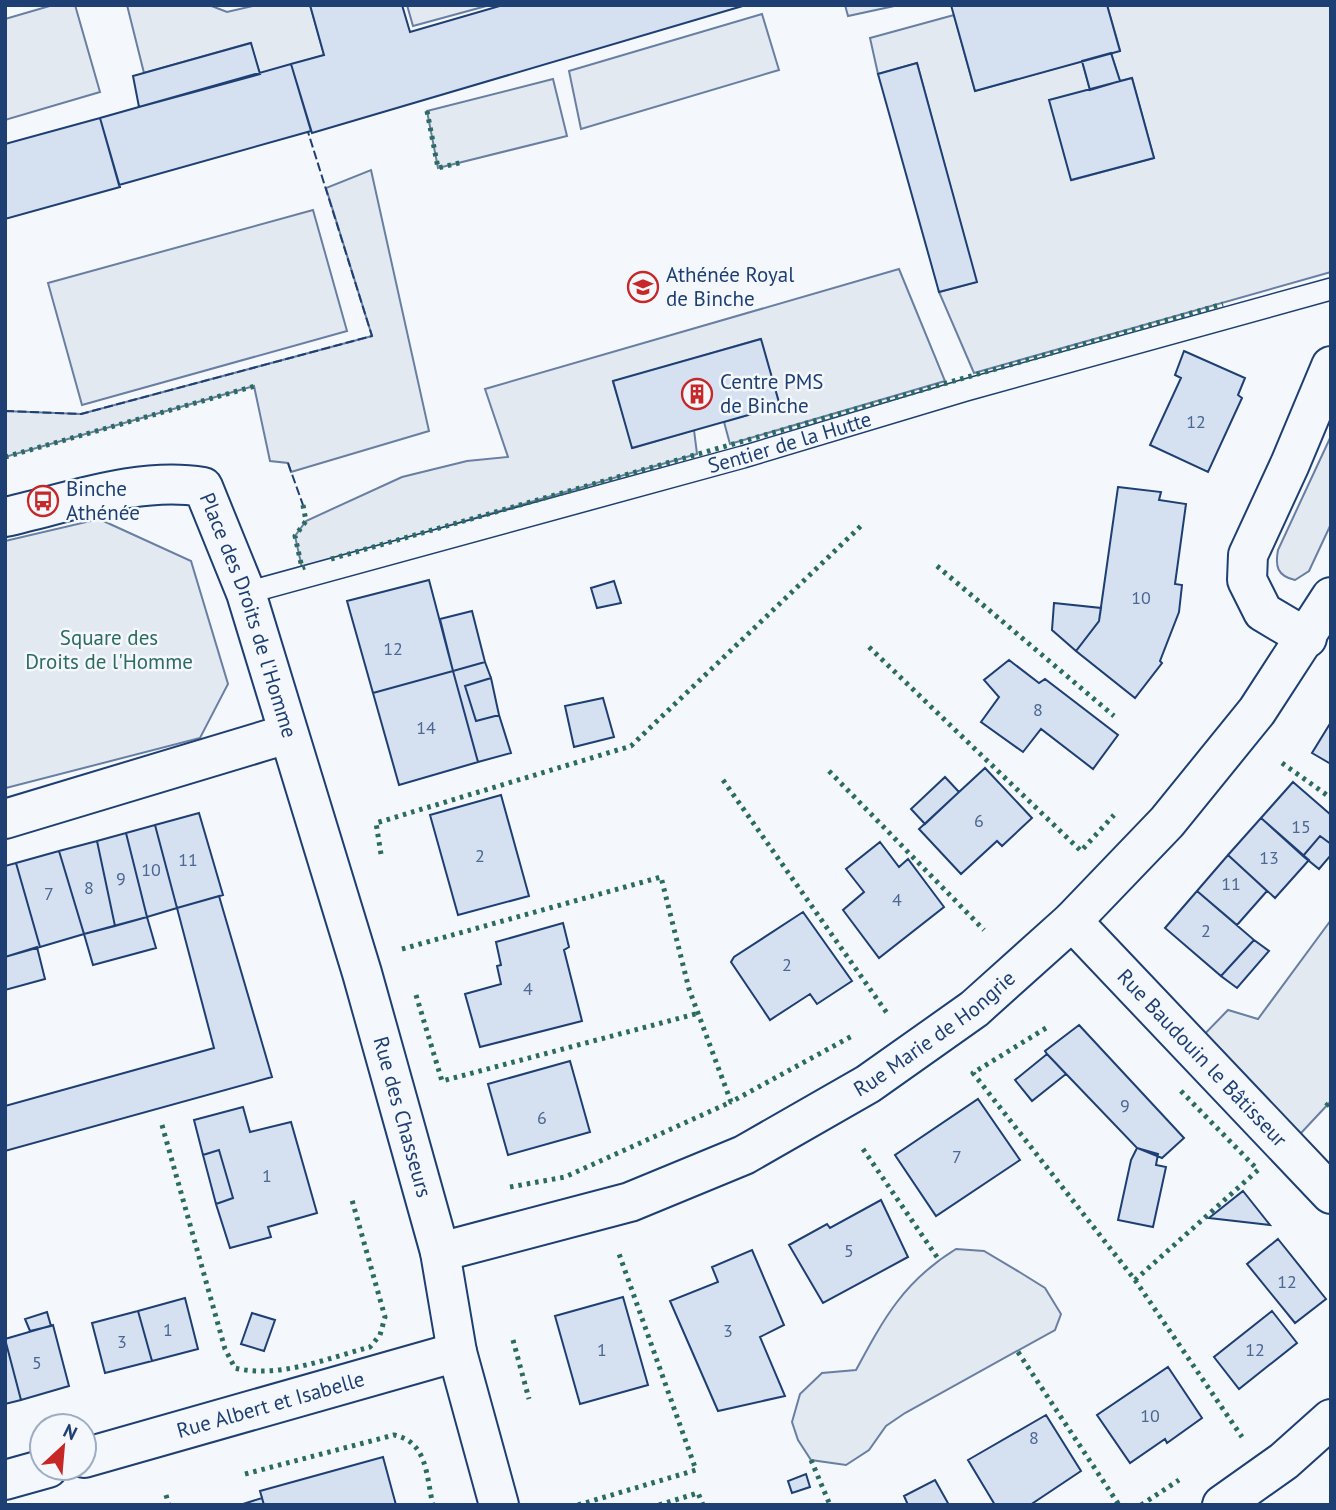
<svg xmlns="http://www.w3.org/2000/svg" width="1336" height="1510" viewBox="0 0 1336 1510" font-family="'PT Sans',sans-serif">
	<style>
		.green { fill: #e3e9f0; stroke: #687fa3; stroke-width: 2 }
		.building { fill: #d5e0f0; stroke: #1d3f73; stroke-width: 2 }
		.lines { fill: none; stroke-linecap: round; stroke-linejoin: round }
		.service-casing { stroke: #1d3f73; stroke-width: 24 }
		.minor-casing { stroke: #1d3f73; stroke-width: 42 }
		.service { stroke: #f4f7fb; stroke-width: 21 }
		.minor { stroke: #f4f7fb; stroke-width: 38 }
		.hedge { stroke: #2c6c60; stroke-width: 5; stroke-dasharray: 3.5 5; stroke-linecap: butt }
		.fence { stroke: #1d3f73; stroke-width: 2; stroke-dasharray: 9 3.5; stroke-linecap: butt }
		.labels { text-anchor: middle; stroke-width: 5; stroke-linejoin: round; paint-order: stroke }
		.number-label { font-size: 18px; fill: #4b6792 }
		.poi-label { font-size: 21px; fill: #1d3f73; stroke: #f4f7fb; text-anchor: start }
		.street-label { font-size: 21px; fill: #1d3f73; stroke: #f4f7fb }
		.park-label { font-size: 21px; fill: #2c6c60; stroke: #f4f7fb }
	</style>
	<rect width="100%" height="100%" fill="#f4f7fb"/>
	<path class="green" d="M53,5H75L100,92L5,120V19Z
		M127,5H209L227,12L257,5H310L324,55L260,74L250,43L144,73Z
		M407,5H490L413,26Z
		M845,5H899L848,16Z
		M1107,5H1331V272L974,373L939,292L976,282L917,63L878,74L870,38L954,15L975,91L1082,61L1090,90L1072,180L1154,158L1132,78L1120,81L1111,53L1120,50Z
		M762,14L779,70L581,129L569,71Z
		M553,79L567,136L438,168L427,111Z
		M371,170L429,431L291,472L288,463L270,461L254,386L5,457V411L81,414L372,336L326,188Z
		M313,210L347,331L82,405L48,283Z
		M899,269L945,381L730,444L724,422L780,406L760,339L613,382L633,448L694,430L697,454L302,568L295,536L306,521L402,477L467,461L508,457L485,389Z
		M1331,436V524L1309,571L1295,580C1277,576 1275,566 1278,550Z
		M99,519L191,561L228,684L200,738L6,788L5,541Z
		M1331,920V1101L1287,1148L1192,1047L1228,1010L1258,1019Z
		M956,1249L984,1251L1021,1273L1045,1288L1061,1314L1055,1330L905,1413L886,1426L869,1450L846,1465L811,1460L798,1440L792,1422L800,1394L822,1373L856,1370C884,1318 904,1281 956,1249Z"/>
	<path class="building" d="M310,5H402L410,32L503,5H746L312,133L291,64L324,55Z
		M951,5H1107L1120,51L975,91Z
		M251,43L260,74L139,107L133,76Z
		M1111,53L1120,81L1090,90L1082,61Z
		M917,63L977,282L939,292L878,74Z
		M291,64L311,131L119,185L100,118Z
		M1132,78L1154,158L1071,180L1049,100Z
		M100,118L120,187L5,219V144Z
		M761,339L780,406L632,448L613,381Z
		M1184,351L1245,378L1238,395L1242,398L1208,472L1150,445L1181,378L1175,375Z
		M1118,487L1161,492L1159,500L1186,504L1175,584L1182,585L1179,612L1160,661L1162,663L1135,698L1076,651L1099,621Z
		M429,580L453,671L373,693L347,601Z
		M614,581L621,603L597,608L591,588Z
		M1054,603L1101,608L1099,621L1076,651L1052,630Z
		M472,611L485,662L453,671L440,619Z
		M1009,660L1039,683L1045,679L1118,735L1093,769L1041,729L1023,752L981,722L999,697L984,680Z
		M485,662L491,678L465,686L476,721L499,715L511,753L478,762L453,671Z
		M453,671L478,762L399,785L373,693Z
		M491,678L499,715L476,721L465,686Z
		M603,698L614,737L574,747L565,706Z
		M1331,722V764L1312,753Z
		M985,768L1032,818L1002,846L997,841L961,874L919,829Z
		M945,777L959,792L925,824L911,809Z
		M1293,782L1331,815V844L1320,836L1303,856L1261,818Z
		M501,795L529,896L458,915L430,815Z
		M199,813L223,895L177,908L155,825Z
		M1261,818L1309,860L1275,898L1228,855Z
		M155,825L177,908L147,917L126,833Z
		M126,833L147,917L115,926L97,841Z
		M1320,836L1331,844V855L1319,869L1303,856Z
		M97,841L115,926L84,934L59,851Z
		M880,842L899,867L908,859L944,907L879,958L843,910L864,892L846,869Z
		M59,851L84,934L40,947L16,863Z
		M1228,855L1267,891L1237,925L1197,891Z
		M16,863L40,947L5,957V866Z
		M1197,891L1254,940L1221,976L1165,928Z
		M219,896L272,1077L5,1151V1106L214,1048L177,908Z
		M803,912L852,981L817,1004L810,994L770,1020L731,962L734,957Z
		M147,917L156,948L93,965L84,934Z
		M563,923L569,947L564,950L582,1021L480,1047L465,994L501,984L497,966L501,965L496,942Z
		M1254,940L1269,951L1237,988L1221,976Z
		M37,947L45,979L5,990V957Z
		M1079,1025L1184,1138L1162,1158L1137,1148L1047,1054L1045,1051Z
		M1047,1054L1066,1074L1032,1101L1015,1080Z
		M570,1061L590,1132L508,1155L488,1084Z
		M978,1099L1020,1160L936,1216L895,1155Z
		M243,1107L250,1132L291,1122L317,1213L268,1227L271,1237L230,1248L216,1204L233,1198L219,1150L203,1155L194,1120Z
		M1137,1148L1158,1154L1156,1165L1166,1167L1153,1227L1118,1220L1131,1160Z
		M219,1150L233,1198L216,1204L203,1155Z
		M1243,1191L1270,1225L1209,1218Z
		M881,1200L908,1257L823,1303L789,1245L827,1224L830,1228Z
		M1278,1239L1326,1299L1295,1323L1247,1264Z
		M752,1250L784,1325L760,1337L785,1396L718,1411L670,1301L718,1282L712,1267Z
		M623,1297L648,1385L580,1404L555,1316Z
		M185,1298L198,1349L152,1361L138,1311Z
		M138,1311L152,1361L105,1373L92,1323Z
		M1272,1311L1297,1343L1239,1389L1214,1357Z
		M47,1312L51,1326L30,1331L25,1319Z
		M252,1313L275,1320L264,1351L241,1344Z
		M53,1325L69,1386L21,1400L5,1339Z
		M5,1339L21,1400L5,1404Z
		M1168,1367L1202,1418L1167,1443L1165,1439L1130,1463L1097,1415Z
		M1046,1415L1081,1471L1030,1505H995L968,1460Z
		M383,1457L396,1505H264L260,1491Z
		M806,1474L810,1487L792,1493L788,1481Z
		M935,1480L949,1505H908L904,1496Z
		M262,1498L264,1505H240Z"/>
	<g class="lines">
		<g class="service-casing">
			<g id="service">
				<path id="s1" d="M246,593L743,457L966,390L1331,289"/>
			</g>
		</g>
		<g class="minor-casing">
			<g id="minor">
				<path id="s2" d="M5,517C68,503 139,476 203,487L246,593L362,973L440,1252L457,1352L499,1505"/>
				<path d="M1307,638L1263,612L1247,580L1248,555L1290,464L1331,366"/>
				<path d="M5,819L287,734"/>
				<path id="s3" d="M1072,921L1331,1194"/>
				<path id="s4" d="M440,1252L630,1202L744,1155L868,1084L974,1009L1072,921L1167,822L1257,711L1331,597"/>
				<path id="s5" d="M84,1458L457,1352"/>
				<path d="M5,1480L48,1468"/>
				<path d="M1222,1505L1284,1461L1331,1419"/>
			</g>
		</g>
		<use href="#service" class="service"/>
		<use href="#minor" class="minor"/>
		<path class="hedge" d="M427,111L438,168L463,162
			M5,457L255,386
			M303,505L306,521L295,536L302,568L305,567
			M331,559L1223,304
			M937,566L1114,716
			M869,647L1081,851L1114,815
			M1282,763L1331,798
			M829,771L984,930
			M723,780L889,1016
			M381,854L376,823L631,746L864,523
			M402,949L661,877L689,989L731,1102L852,1036
			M416,995L442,1081L699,1013
			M1046,1028L973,1073L1135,1280L1258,1170L1178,1088
			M1326,1106L1331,1101
			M162,1125L225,1349L235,1368C278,1379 328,1358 370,1347L380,1335L385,1317L352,1200
			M863,1149L939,1260
			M510,1187L565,1177L731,1102
			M1135,1280L1242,1437
			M513,1340L529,1399
			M1018,1352L1119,1505
			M811,1460L830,1505
			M245,1474L394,1435C428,1442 426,1476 433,1505
			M166,1495L169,1505
			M578,1505L696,1470L618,1251
			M659,1505L698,1493L703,1505
			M1141,1505L1179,1480"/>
		<path class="fence" d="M5,411L81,414L372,336L308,132
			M288,463L303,505"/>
	</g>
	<defs>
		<g id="school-ring" transform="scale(1.575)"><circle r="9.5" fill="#f4f7fb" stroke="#c62828" stroke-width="1.5"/><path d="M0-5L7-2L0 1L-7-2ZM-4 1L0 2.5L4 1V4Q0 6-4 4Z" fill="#c62828"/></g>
		<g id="building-ring" transform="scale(1.575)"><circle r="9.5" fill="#f4f7fb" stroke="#c62828" stroke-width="1.5"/><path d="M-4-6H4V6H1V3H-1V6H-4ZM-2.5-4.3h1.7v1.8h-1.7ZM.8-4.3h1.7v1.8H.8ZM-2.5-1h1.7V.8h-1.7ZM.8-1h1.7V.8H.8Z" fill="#c62828"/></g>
		<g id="bus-ring" transform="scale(1.575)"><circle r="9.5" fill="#f4f7fb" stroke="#c62828" stroke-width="1.5"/><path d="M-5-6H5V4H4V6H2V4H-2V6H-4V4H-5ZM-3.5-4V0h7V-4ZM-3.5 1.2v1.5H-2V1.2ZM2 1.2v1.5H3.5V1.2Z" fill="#c62828"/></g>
	</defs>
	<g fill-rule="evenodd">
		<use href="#school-ring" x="643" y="287"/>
		<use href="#building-ring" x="697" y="394"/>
		<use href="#bus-ring" x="43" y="501"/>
	</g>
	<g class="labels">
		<g class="number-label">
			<text x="1196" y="428">12</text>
			<text x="1141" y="604">10</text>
			<text x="393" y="655">12</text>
			<text x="1038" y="716">8</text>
			<text x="426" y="734">14</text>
			<text x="979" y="827">6</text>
			<text x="1301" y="833">15</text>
			<text x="480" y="862">2</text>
			<text x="1269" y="864">13</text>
			<text x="188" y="866">11</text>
			<text x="151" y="876">10</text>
			<text x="121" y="885">9</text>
			<text x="1231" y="890">11</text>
			<text x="89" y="894">8</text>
			<text x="49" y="900">7</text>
			<text x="897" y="906">4</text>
			<text x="1206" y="937">2</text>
			<text x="787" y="971">2</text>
			<text x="528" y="995">4</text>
			<text x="1125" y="1112">9</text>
			<text x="542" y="1124">6</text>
			<text x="957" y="1163">7</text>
			<text x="267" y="1182">1</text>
			<text x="849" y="1257">5</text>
			<text x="1287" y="1288">12</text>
			<text x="168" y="1336">1</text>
			<text x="728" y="1337">3</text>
			<text x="122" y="1348">3</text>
			<text x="602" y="1356">1</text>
			<text x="1255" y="1356">12</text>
			<text x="37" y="1369">5</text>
			<text x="1150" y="1422">10</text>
			<text x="1034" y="1444">8</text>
		</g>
		<g class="poi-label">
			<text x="666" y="282">Athénée Royal<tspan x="666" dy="24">de Binche</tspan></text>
			<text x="720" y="389">Centre PMS<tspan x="720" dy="24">de Binche</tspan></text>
			<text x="66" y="496">Binche<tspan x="66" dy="24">Athénée</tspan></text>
		</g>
		<g class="street-label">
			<text dy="7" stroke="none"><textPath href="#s1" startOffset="564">Sentier de la Hutte</textPath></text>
			<text dy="7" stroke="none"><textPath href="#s2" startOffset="338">Place des Droits de l'Homme</textPath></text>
			<text dy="7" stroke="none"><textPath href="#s4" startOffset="546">Rue Marie de Hongrie</textPath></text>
			<text dy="7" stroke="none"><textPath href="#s3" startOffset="189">Rue Baudouin le Bâtisseur</textPath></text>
			<text dy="7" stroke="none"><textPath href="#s2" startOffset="863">Rue des Chasseurs</textPath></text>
			<text dy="7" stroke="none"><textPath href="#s5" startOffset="194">Rue Albert et Isabelle</textPath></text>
		</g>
		<g class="park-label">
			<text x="109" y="645">Square des<tspan x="109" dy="24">Droits de l'Homme</tspan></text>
		</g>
	</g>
	<rect width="1336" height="1510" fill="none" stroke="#1d3f73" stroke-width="14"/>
	<g transform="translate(63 1447) rotate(26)"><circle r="33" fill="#f4f7fb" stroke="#9eadc5" stroke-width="2"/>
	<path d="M0-5L12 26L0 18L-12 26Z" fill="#c62828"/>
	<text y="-10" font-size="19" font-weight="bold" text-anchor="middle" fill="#1d3f73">N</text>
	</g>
</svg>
